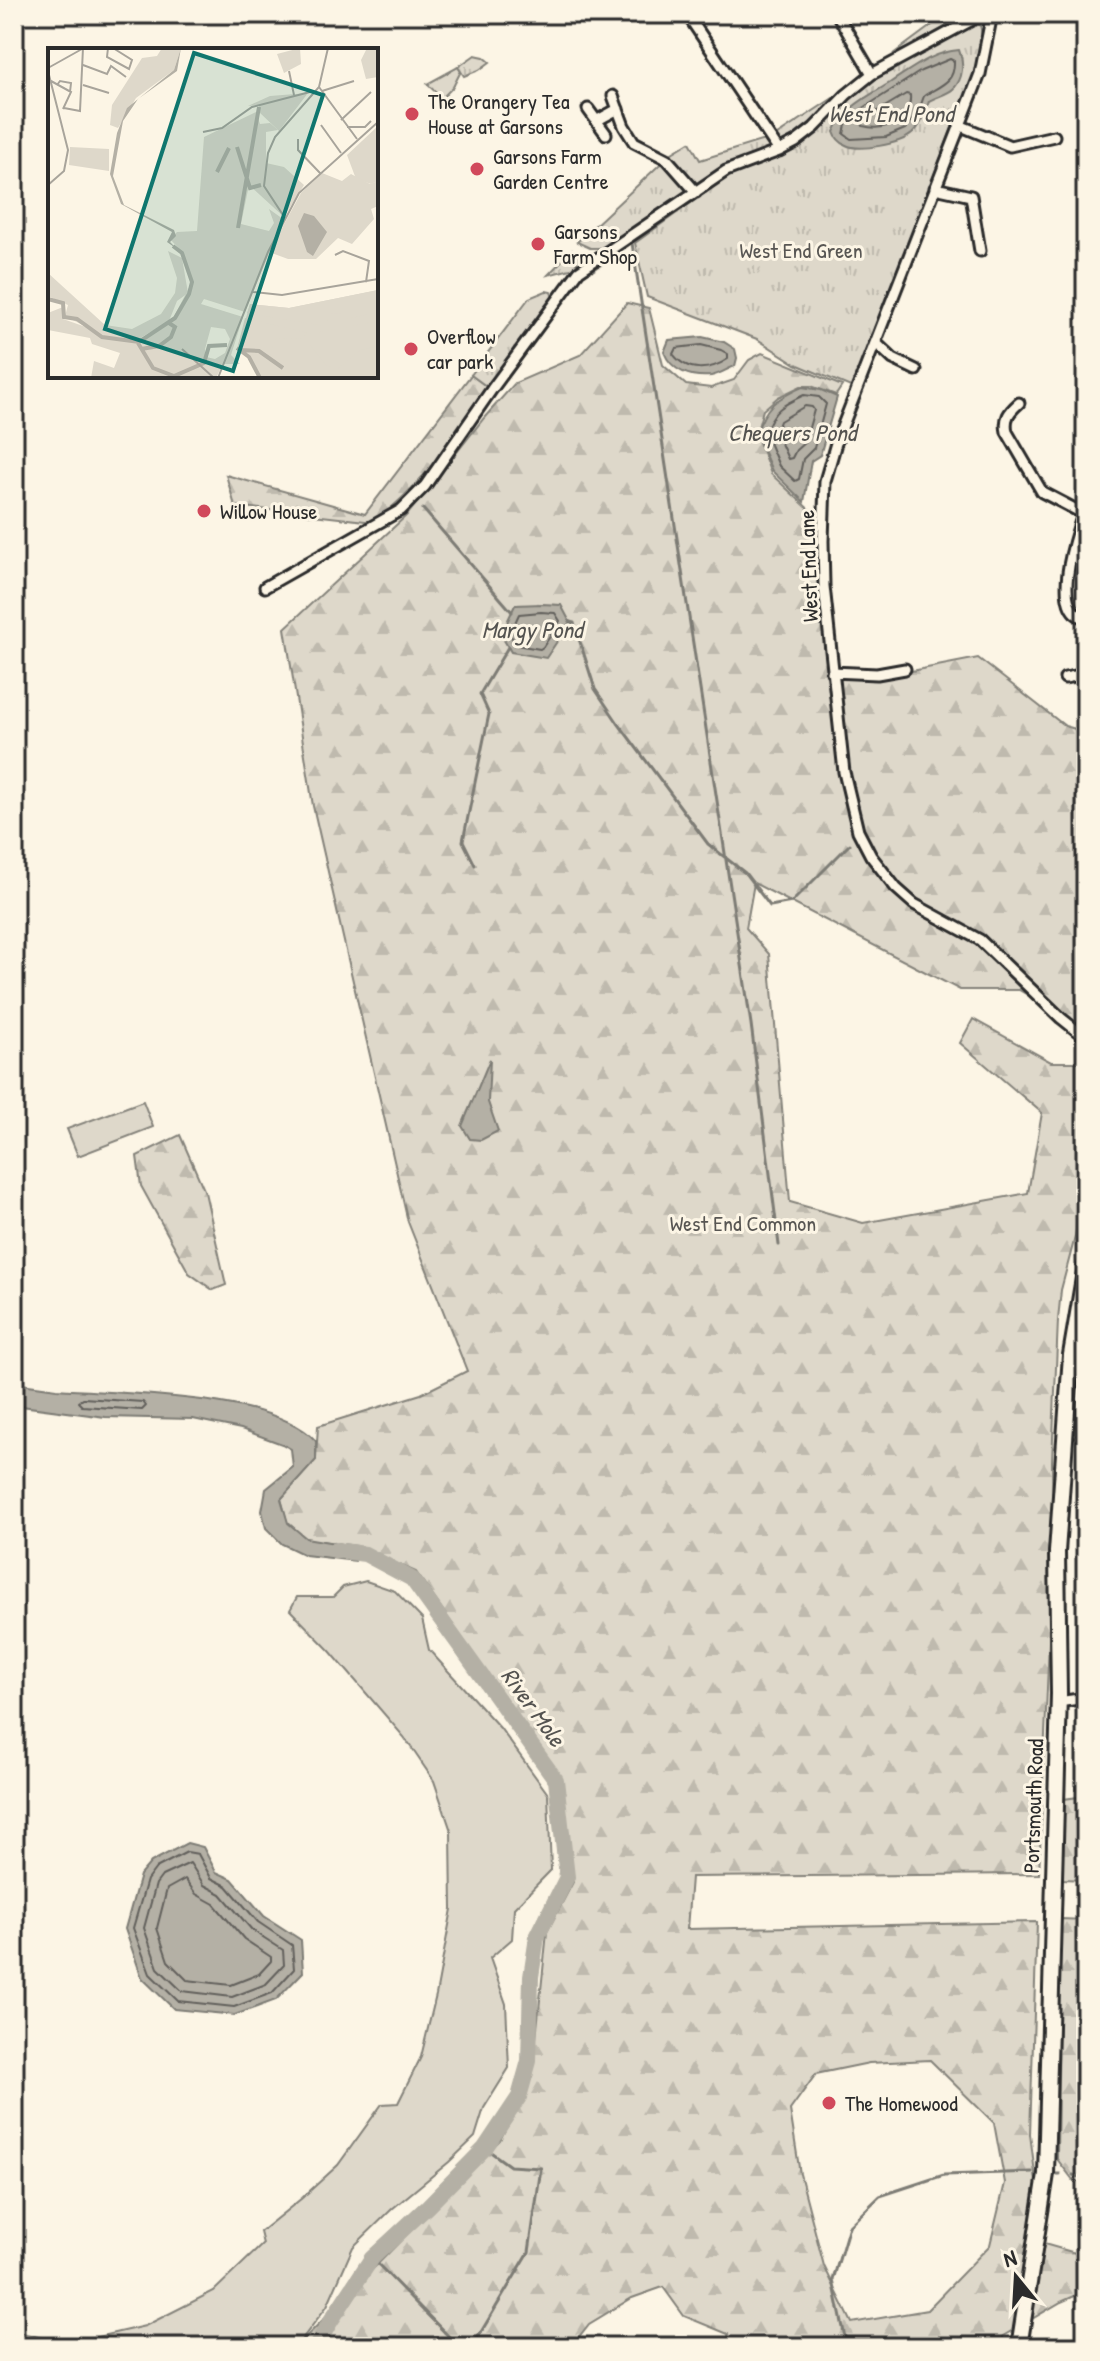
<svg xmlns="http://www.w3.org/2000/svg" width="1100" height="2361" viewBox="0 0 1100 2361" font-family="'Patrick Hand',sans-serif">
	<style>
		.grass { fill: #ded8ca; stroke: #84827a; stroke-width: 2 }
		.forest { fill: url(#forest-firs); stroke: #84827a; stroke-width: 2; fill-rule: evenodd }
		.park { fill: url(#park-tufts); stroke: #84827a; stroke-width: 2 }
		.water { fill: #b4b0a5; stroke: #7d7b74; stroke-width: 2 }
		.lines { fill: none; stroke-linecap: round; stroke-linejoin: round }
		.shore { stroke: #62605c; stroke-width: 2 }
		.stream { stroke: #7d7b74; stroke-width: 3 }
		.river { stroke: #b4b0a5; stroke-width: 16 }
		.street-casing { stroke: #2b2b2b; stroke-width: 15 }
		.primary-casing { stroke: #2b2b2b; stroke-width: 20 }
		.street { stroke: #fcf5e5; stroke-width: 9 }
		.primary { stroke: #fcf5e5; stroke-width: 14 }
		.poi-dot { fill: #d1495b; stroke: #fcf5e5; stroke-width: 3 }
		.labels { text-anchor: middle; stroke-width: 6; stroke-linejoin: round; paint-order: stroke }
		.poi-label { font-size: 22px; fill: #2b2b2b; stroke: #fcf5e5; text-anchor: start }
		.park-label { font-size: 22px; fill: #585653; stroke: #fcf5e5 }
		.street-label { font-size: 22px; fill: #2b2b2b; stroke: #fcf5e5 }
		.water-label { font-size: 24px; font-style: italic; fill: #545350; stroke: #fcf5e5 }
		.inset-river { fill: none; stroke: #b4b0a5; stroke-width: 4 }
		.inset-road { fill: none; stroke: #a8a49b; stroke-width: 2 }
		.view { fill: #0f766e; fill-opacity: 0.15; stroke: #0f766e; stroke-width: 4 }
		.inset-edge { fill: none; stroke: #2b2b2b; stroke-width: 4 }
	</style>
	<defs>
		<pattern id="forest-firs" width="22" height="20" patternUnits="userSpaceOnUse" patternTransform="scale(2)"><rect width="22" height="20" fill="#ded8ca"/><path d="M5 1l3.5 6h-7zM16 11l3.5 6h-7z" fill="#bfbaae"/></pattern>
		<pattern id="park-tufts" width="24" height="20" patternUnits="userSpaceOnUse" patternTransform="scale(2)"><rect width="24" height="20" fill="#ded8ca"/><path d="M3 7l-1-3M5 7V3M7 7l1-3M15 17l-1-3M17 17v-4M19 17l1-3" fill="none" stroke="#bfbaae"/></pattern>
	</defs>
	<rect width="100%" height="100%" fill="#fcf5e5"/>
	<filter id="ink" filterUnits="userSpaceOnUse"><feTurbulence type="fractalNoise" baseFrequency=".0125" numOctaves="2"/><feDisplacementMap in="SourceGraphic" scale="16" xChannelSelector="R" yChannelSelector="G"/><feConvolveMatrix kernelMatrix="1 2 1 2 8 2 1 2 1" color-interpolation-filters="sRGB"/></filter>
	<g filter="url(#ink)">
		<path class="grass" d="M947,14H967L910,47L893,54Z
			M458,67L461,71L453,87L442,98L427,84Z
			M143,1101L153,1127L78,1156L67,1129Z
			M366,1581L395,1591L422,1619L429,1650L500,1728L548,1794L551,1870L514,1908L512,1939L490,1958L506,2004L509,2068L484,2108L475,2137L449,2162L392,2209L353,2247L327,2306L296,2347H14V2331L59,2342L97,2337L145,2326L214,2291L263,2244L260,2232L302,2198L338,2165L382,2104L398,2103L421,2057L436,1995L452,1909L451,1831L434,1781L404,1737L330,1651L290,1610L297,1597H333L343,1587Z"/>
		<path class="forest" d="M627,303L649,308L663,365L686,385L711,388L734,380L749,360L762,353L842,386L836,395L811,386H801L778,397L763,410L756,434L771,474L815,515L829,673L886,676L978,658L1065,726L1086,732V1029L1019,990H960L754,883L746,928L769,954L790,1202L863,1223L1028,1193L1042,1113L960,1043L973,1019L1051,1062H1086V1160L1075,1237L1061,1290L1058,1320L1052,1462L1053,1549L1039,1874L691,1877L687,1929L1037,1922L1030,2134L1044,2244L1086,2256V2291L1061,2302L1003,2336L1002,2347H730L728,2334L684,2316L663,2287L632,2298L589,2324L571,2347H296L500,2140L532,2077L547,1932L573,1882L558,1775L416,1572L357,1546L305,1539L287,1522L281,1499L316,1459L318,1426L421,1394L467,1371L408,1222L313,806L285,628L408,514L484,418L515,383L580,355ZM930,2060L994,2123L1005,2183L990,2245L927,2310L852,2323L824,2266L800,2174L790,2110L816,2074L869,2063Z
			M471,375L490,389C453,438 424,484 374,522L235,506L226,475L365,514Z
			M180,1135L205,1192L226,1285L213,1290L189,1273L141,1186L137,1156Z
			M1086,1796V1880L1062,1879L1064,1799Z
			M1060,1919L1086,1920V2184L1073,2180L1057,2159Z"/>
		<path class="park" d="M979,22C990,50 964,99 953,125L853,388L796,364L757,339L647,297L635,243L737,170L816,131L872,76L970,24Z
			M475,55L484,57L490,62L479,70L464,76L458,67Z
			M839,94C813,142 731,166 685,193C657,209 631,230 604,248H590L577,242L672,153L690,142L700,160L774,137Z
			M572,250L578,258L575,268L548,275Z
			M546,291L551,292L554,300L490,389L471,375L529,298Z"/>
		<path class="water" d="M959,50C964,62 964,79 953,89C948,94 936,97 929,101C926,114 922,125 912,134C900,144 859,152 846,145C839,142 836,138 834,132C845,106 868,97 891,82C913,68 932,52 959,50Z
			M702,337L724,342L735,349L737,358L735,366C727,369 719,375 711,376C691,378 671,371 664,352L669,340Z
			M802,387L821,390L837,397L820,455L811,461L804,502L772,471L756,434C767,403 774,401 802,387Z
			M542,604L561,605L570,622L546,658L511,652L501,635L515,605Z
			M490,1059L488,1102L498,1131L481,1140L470,1139L462,1126Z
			M14,1383C28,1385 43,1387 57,1389C120,1394 273,1393 316,1441V1460L281,1499L288,1523L306,1538L358,1547L355,1561L305,1555L282,1544L266,1528L262,1511L266,1489L293,1467L291,1449L282,1444L241,1429L193,1419L105,1417L14,1405Z
			M187,1843L203,1847L216,1872L232,1879L264,1916L301,1940L303,1972L276,2000L235,2015L174,2009L142,1978L125,1929L140,1875L151,1862Z"/>
		<g class="lines">
			<path class="shore" d="M950,59L954,61C955,83 940,85 924,96L918,113L905,129L886,137L851,139L844,134L846,125L862,109L921,71Z
				M906,94L910,95C912,120 885,132 863,126L862,122L868,117Z
				M701,345L721,350L728,354V359C710,371 687,373 673,354L676,348Z
				M804,395L819,397L826,404L814,448L803,459L799,479L795,481L779,466L765,433C773,410 782,405 804,395Z
				M805,406L812,407L814,410L805,442L796,450L792,458L788,459L776,432L780,421Z
				M541,612L555,613L560,621L543,647L540,649L516,645L510,634L519,614Z
				M83,1398L143,1402L146,1406L142,1410L82,1406L78,1402Z
				M187,1852L198,1854L211,1878L227,1886L258,1922L292,1945L294,1969L272,1993L234,2007L178,2001L150,1974L133,1928L147,1880L156,1868Z
				M190,1863L204,1885L221,1894L252,1930L283,1950L284,1965L266,1984L232,1997L182,1991L158,1968L144,1928L156,1884L162,1876Z
				M185,1879L196,1894L214,1904L244,1939L271,1957V1961L259,1974L231,1985L187,1980L168,1961L157,1928L167,1889Z"/>
			<path class="stream" d="M632,243L751,1024L779,1245
				M593,270L691,200
				M423,509L512,612
				M570,622L574,623L595,689L618,723L708,844L745,873L770,906L792,902L850,844
				M475,865L463,841L489,714L480,694L508,647
				M1054,2174H1060
				M1073,2175L1086,2179
				M372,2258L459,2347
				M472,2347L529,2252L541,2168L510,2166L485,2148
				M847,2347L833,2280L849,2226L880,2196L944,2175L1032,2172"/>
			<path class="river" d="M316,2347L330,2322L372,2258L427,2207L485,2148L519,2097L529,2061L531,1977L537,1937L567,1877L556,1780L412,1579L365,1554L335,1550"/>
			<g class="street-casing">
				<path id="street" d="M687,14L779,151
					M837,14L872,74
					M992,14L980,74L836,443L825,481L823,541L824,586L844,772L858,831L871,856L896,888L914,904L980,940L1061,1018L1086,1038
					M613,96L624,126L634,142L667,159L696,192
					M588,109L606,134
					M596,121L618,109
					M959,125L1010,146L1054,136
					M935,188L971,196L980,251
					M876,343L893,359L916,370
					M1019,403C1009,412 1004,418 1007,432L1042,492L1086,515
					M1083,514C1076,535 1056,595 1075,613C1078,616 1082,617 1086,619
					M265,587L401,510L425,486L492,389L579,271L726,171L779,151L796,142L814,128L846,95L872,74L983,14
					M832,672L877,674L905,669
					M1065,678L1085,674L1086,670
					M1058,1702L1086,1698"/>
			</g>
			<g class="primary-casing">
				<path id="primary" d="M1019,2347L1046,2174L1059,1694L1057,1552L1071,1355L1086,1266"/>
			</g>
			<use href="#street" class="street"/>
			<use href="#primary" class="primary"/>
		</g>
	</g>
	<g class="poi-dot">
		<circle cx="412" cy="114" r="8"/>
		<circle cx="477" cy="169" r="8"/>
		<circle cx="538" cy="244" r="8"/>
		<circle cx="411" cy="349" r="8"/>
		<circle cx="204" cy="511" r="8"/>
		<circle cx="829" cy="2103" r="8"/>
	</g>
	<g class="labels">
		<g class="poi-label">
			<text x="428" y="109">The Orangery Tea<tspan x="428" dy="25">House at Garsons</tspan></text>
			<text x="493" y="164">Garsons Farm<tspan x="493" dy="25">Garden Centre</tspan></text>
			<text x="554" y="239">Garsons<tspan x="554" dy="25">Farm Shop</tspan></text>
			<text x="427" y="344">Overflow<tspan x="427" dy="25">car park</tspan></text>
			<text x="220" y="519">Willow House</text>
			<text x="845" y="2111">The Homewood</text>
		</g>
		<g class="park-label">
			<text x="801" y="258">West End Green</text>
			<text x="743" y="1231">West End Common</text>
		</g>
		<g class="street-label">
			<text transform="translate(808 566) rotate(-92)" y="8">West End Lane</text>
			<text transform="translate(1033 1806) rotate(-88)" y="8">Portsmouth Road</text>
		</g>
		<g class="water-label">
			<text x="891" y="122">West End Pond</text>
			<text x="792" y="441">Chequers Pond</text>
			<text x="532" y="638">Margy Pond</text>
			<text transform="translate(533 1707) rotate(54)" y="8">River Mole</text>
		</g>
	</g>
	<g transform="translate(48 48)">
		<rect width="330" height="330" fill="#fcf5e5"/>
		<path d="M114,0H133L126,22L88,50L70,80L62,77L64,57L94,10L109,8ZM319,0H330V29L318,31L313,12ZM330,78V133L323,136L308,131L299,107ZM120,203L134,210L140,245L129,253L121,273L89,292L56,288L17,268L20,257L0,248V225L57,277L84,281L113,266L127,245L129,230ZM330,242V330H212L201,309L189,301L202,256L241,260Z" fill="#ded8ca"/>
		<path d="M208,64L212,76L222,75L230,82L218,84V115L236,119L256,137L236,169L201,137L193,176L221,183L226,175L221,161L235,171L197,264L156,251L153,256L195,269L183,307L192,316H175L168,330H43L46,313L66,320L72,305L44,296L42,290L0,282V265L15,259V271L75,292H89L123,274L144,234L135,205L122,191L129,184L149,183L156,89ZM163,279L177,281L182,291L177,305L167,311L158,309L157,301ZM330,242V264L299,271L293,265L283,266L276,278L199,265L202,256L241,260ZM197,270L260,285L252,291L228,290L222,306L243,330H212L201,309L189,301ZM330,273V298L313,302L289,321L278,317L262,297V286Z" fill="#ded8ca" fill-rule="evenodd"/>
		<path d="M260,45L231,83L211,64V57L200,58L222,48Z" fill="#ded8ca"/>
		<path d="M252,0L253,16L236,25L229,6ZM22,99L61,101V123L21,117ZM274,125L294,133L303,126L322,136L330,133V158L323,161L326,171L304,196L290,190L268,211H240L221,204L253,145Z" fill="#ded8ca"/>
		<path d="M133,0L129,23L90,51L75,73L65,128L76,157L126,182L128,188L122,194L129,201L119,194L124,184L73,156L62,126L69,85L79,60L126,22ZM256,165L266,168L279,184L265,208L259,204L250,178Z" fill="#b4b0a5"/>
		<path class="inset-river" d="M189,99L202,140L213,137M169,124L181,100M190,180L211,59M0,251L15,255L16,269L29,271L54,289L91,294L127,270L141,246L144,234L134,205L125,198M90,295L105,320L126,328L156,315L161,298L179,297M189,300L201,309L212,330M93,301L111,298L123,289L127,279L121,275M192,302L211,303L235,320"/>
		<path class="inset-road" d="M60,0L59,9L81,21L84,12L65,0M35,17L59,26L63,18L78,29M0,20L34,1M0,23L20,102L16,123L0,137M241,23L246,47M3,33L23,44L15,61M9,37L12,33L23,35L22,44M35,37L61,45M271,39L309,91M274,43L306,33M16,60L32,63L35,0M293,72L323,44M273,77L293,105M299,79H317L323,73M155,84L174,80L204,59L262,44M250,91V102L272,125M237,170L216,138L220,105L227,89L271,39L280,0M287,207L295,203L321,213L318,234M205,244L234,247L330,231M134,301L166,330M170,330L220,204L251,145L330,74"/>
		<path class="view" d="M146,5L275,47L185,323L57,281Z"/>
		<rect width="330" height="330" class="inset-edge"/>
	</g>
	<rect width="1100" height="2361" fill="none" stroke="#fcf5e5" stroke-width="48"/>
	<rect x="24" y="24" width="1052" height="2313" fill="none" stroke="#2b2b2b" stroke-width="3" filter="url(#ink)"/>
	<g transform="translate(1016 2277) rotate(342)" stroke="#fcf5e5" stroke-width="6" paint-order="stroke">
	<path d="M0-6L14 30L0 20L-14 30Z" fill="#2b2b2b"/>
	<text y="-12" font-size="22" font-weight="bold" text-anchor="middle" fill="#2b2b2b">N</text>
	</g>
</svg>
